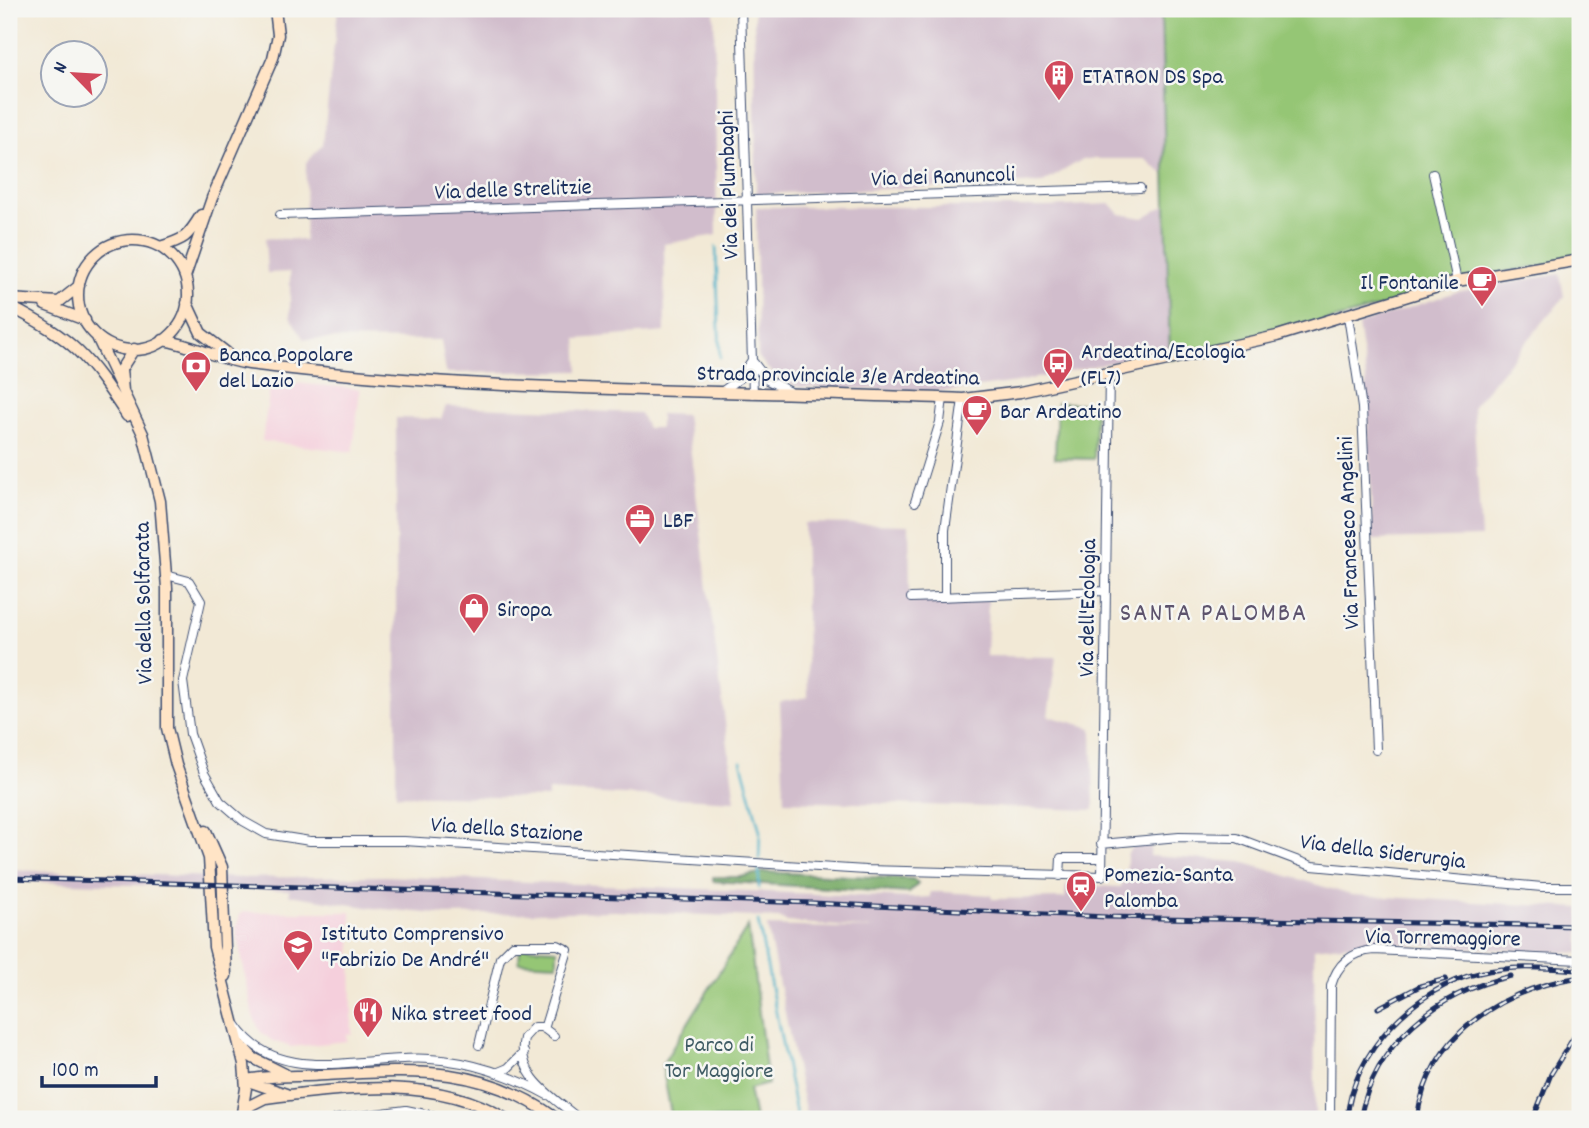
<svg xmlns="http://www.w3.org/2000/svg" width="1589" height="1128" viewBox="0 0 1589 1128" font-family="Dekko,sans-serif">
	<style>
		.built { fill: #f5cfdc }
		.industrial { fill: #d1bdcc }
		.green { fill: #95c675; stroke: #587a6a; stroke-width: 2 }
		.forest { fill: #78ab66; stroke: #4a6d62; stroke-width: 2 }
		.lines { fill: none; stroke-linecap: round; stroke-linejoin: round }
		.stream { stroke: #49b0c8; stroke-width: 2.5 }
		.street-casing { stroke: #3b4b70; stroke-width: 10 }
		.secondary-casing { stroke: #3b4b70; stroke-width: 13 }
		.street { stroke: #fff; stroke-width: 8 }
		.secondary { stroke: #ffe4c6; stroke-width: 10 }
		.rail-casing { stroke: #1b2f5e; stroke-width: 5 }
		.rail { stroke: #f6f6f2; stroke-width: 2.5; stroke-dasharray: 8; stroke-linecap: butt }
		.labels { text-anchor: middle; stroke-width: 5; stroke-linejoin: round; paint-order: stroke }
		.poi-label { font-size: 23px; fill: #1b2f5e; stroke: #f6f6f2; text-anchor: start }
		.street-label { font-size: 23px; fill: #1b2f5e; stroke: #f6f6f2 }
		.park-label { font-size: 23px; fill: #405c65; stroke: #f6f6f2 }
		.quarter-label { font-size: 26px; letter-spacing: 2px; fill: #5d536d; stroke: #f6f6f2 }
	</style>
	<rect width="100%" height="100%" fill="#f6f6f2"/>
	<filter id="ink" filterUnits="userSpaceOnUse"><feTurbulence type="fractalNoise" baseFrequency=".0143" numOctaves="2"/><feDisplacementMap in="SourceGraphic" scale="14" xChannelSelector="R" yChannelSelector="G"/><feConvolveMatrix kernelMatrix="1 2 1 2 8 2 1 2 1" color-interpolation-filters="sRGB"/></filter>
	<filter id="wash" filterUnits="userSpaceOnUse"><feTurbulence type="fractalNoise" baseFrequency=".00686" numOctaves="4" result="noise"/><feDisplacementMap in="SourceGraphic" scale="28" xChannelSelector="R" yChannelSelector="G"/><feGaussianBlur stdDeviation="1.57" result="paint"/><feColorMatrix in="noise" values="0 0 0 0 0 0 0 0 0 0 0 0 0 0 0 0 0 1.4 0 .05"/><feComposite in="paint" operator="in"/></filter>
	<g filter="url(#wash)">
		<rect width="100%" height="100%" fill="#f2e9d6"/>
		<path class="built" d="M271,381L360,389L353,452L262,441Z
			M241,912H351L352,1034L346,1035L347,1041L291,1047L271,1040L260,1031L253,1016L236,928Z"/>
		<path class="industrial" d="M338,9H714L717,235L664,244L665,332L577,339L579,371L446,373L441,340L304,339L290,317V272L267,273L265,238L305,240L306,163L323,144Z
			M754,9H1161L1165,175L1145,159H1083L1043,183L756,194Z
			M1111,204L1120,214L1143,218L1166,205L1170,350L1017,382L948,391L799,387L781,380L767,368L758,356L756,207H1049Z
			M1560,274L1564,297L1473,406L1481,537L1373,540L1366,377L1358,325L1456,292Z
			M446,406L640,413L647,428H660V414L686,415L735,801L548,791V798L396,795V418L441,419Z
			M804,523L909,525L910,601L988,600L986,656L1056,657L1048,716L1092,728L1094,810L784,801L780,702L808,697Z
			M1151,842L1150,856L1242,862L1351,895L1580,908V953L1369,942L1314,948L1315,1119H807L767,926L876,929L787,922L779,918L614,911L448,915L373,908L289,895V890L9,881V870L241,878L385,876L912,898L930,897V892H942L991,895L992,899L1065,898L1066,885L1121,887L1122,883H1126L1127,856L1131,848Z"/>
		<path class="green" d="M1161,9H1580V260L1498,273L1348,316L1170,360Z
			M1057,403L1096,404L1094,459L1055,458Z
			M748,926L768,1084L749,1089L755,1119H672L662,1065Z
			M520,947L557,949V964L519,962Z"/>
		<path class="forest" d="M764,872L913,879L918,884L909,893L713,881V877H740Z"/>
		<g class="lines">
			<path class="stream" d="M716,247L720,357
				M741,761L760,831L759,860
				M759,888V867
				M758,921L797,1119"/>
		</g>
	</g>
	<g filter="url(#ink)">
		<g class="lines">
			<g class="street-casing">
				<path id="street" d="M741,9L753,394
					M1433,174L1457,281
					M280,215L1140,188
					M1348,316L1362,408L1376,750
					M754,363L767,380L789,391
					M720,393L739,379L752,360
					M915,502L940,422L943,398
					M166,575L189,581L201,601L183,681L190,734L204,773L220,801L243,821L266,834L310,841H404L866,870L1102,876L1109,373
					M945,597V530L963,399
					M911,598L1105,591
					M1101,844L1179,837L1237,838L1312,866L1542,887H1580
					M1060,876L1061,858H1101
					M236,1025C278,1089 365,1054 430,1059C470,1061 513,1076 547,1095
					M554,1036L542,1027H534L524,1038C515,1077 555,1098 579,1119
					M479,1045L500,958L513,945H558L568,950L544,1029
					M496,1073L508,1068L524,1052
					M336,1119L406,1110L449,1119
					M1330,1119L1331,986C1337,964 1351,952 1374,950L1580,960"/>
			</g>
			<g class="secondary-casing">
				<path id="secondary" d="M78 295a55 55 0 1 1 110 0a55 55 0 1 1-110 0Z
					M160,247C185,239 187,238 201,215
					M185,277L212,198L273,58L278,35L275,9
					M9,299L59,302L79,286
					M187,303L201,333L227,353
					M45,305L85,320
					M9,306C75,340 87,355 127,416
					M97,337L143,434L160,501L167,588V728L176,765L209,858L214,947L244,1064L246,1088L241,1119
					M163,340C193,345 220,360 249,364C487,394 725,389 963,399L1021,392L1277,336L1457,281L1580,260
					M123,391L121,369L134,349
					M206,831L222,867L226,976
					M241,1045L253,1058L285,1074
					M246,1080C273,1075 299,1077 326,1075C413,1070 482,1064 557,1119
					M248,1081L286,1094
					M242,1114L251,1105L265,1098C344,1088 436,1075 506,1119"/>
			</g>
			<use href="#street" class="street"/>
			<use href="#secondary" class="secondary"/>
			<g class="rail-casing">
				<path id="rail" d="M9,878L813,903L1107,917L1580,926
					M1378,1008L1420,986L1446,979
					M1347,1119C1352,1052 1415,988 1479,973C1511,965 1548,968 1580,970
					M1360,1119C1375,1042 1436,993 1511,976
					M1417,1119C1428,1035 1502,989 1580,977
					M1533,1119L1551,1074L1580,1027"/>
			</g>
			<use href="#rail" class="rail"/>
		</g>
	</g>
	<defs>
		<g id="building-pin" transform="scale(1.575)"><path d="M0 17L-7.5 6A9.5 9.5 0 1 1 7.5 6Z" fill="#d1495b" stroke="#f6f6f2"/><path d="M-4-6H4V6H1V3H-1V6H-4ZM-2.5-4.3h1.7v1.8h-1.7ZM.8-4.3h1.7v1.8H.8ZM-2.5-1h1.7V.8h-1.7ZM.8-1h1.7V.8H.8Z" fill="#fff"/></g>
		<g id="cafe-pin" transform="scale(1.575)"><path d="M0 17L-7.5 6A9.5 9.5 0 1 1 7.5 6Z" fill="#d1495b" stroke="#f6f6f2"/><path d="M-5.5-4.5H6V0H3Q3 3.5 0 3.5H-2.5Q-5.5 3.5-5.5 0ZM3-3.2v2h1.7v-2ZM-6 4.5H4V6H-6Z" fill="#fff"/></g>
		<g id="bus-pin" transform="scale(1.575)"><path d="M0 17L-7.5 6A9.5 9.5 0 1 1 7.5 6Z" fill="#d1495b" stroke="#f6f6f2"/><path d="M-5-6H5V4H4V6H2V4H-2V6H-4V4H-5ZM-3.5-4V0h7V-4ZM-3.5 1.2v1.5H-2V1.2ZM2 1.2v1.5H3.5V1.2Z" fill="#fff"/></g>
		<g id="bank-pin" transform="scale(1.575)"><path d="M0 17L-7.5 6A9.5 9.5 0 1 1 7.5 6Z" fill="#d1495b" stroke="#f6f6f2"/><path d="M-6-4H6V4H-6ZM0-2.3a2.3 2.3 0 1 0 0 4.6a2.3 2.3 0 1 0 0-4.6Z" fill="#fff"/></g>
		<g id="office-pin" transform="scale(1.575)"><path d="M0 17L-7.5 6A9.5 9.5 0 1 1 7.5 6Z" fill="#d1495b" stroke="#f6f6f2"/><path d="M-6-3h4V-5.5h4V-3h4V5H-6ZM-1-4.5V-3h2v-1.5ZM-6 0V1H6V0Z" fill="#fff"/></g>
		<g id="shop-pin" transform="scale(1.575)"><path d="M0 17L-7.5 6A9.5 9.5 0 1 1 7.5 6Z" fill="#d1495b" stroke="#f6f6f2"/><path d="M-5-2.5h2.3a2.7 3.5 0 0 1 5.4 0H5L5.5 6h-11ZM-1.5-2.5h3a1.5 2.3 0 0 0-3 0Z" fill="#fff"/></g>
		<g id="station-pin" transform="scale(1.575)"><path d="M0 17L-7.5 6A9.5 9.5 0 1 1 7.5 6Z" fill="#d1495b" stroke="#f6f6f2"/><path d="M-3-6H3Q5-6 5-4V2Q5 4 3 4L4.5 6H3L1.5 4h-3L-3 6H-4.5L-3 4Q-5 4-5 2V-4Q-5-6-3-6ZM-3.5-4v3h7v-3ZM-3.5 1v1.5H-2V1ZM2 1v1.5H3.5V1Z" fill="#fff"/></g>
		<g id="school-pin" transform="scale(1.575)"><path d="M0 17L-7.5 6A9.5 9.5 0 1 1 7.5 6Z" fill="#d1495b" stroke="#f6f6f2"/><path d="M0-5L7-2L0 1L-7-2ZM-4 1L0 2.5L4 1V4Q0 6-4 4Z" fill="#fff"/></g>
		<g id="restaurant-pin" transform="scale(1.575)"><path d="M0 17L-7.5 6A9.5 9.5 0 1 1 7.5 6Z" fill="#d1495b" stroke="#f6f6f2"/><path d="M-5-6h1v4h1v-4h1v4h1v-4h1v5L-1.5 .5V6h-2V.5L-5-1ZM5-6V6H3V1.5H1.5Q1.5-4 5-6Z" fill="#fff"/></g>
	</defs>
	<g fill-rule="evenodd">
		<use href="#building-pin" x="1059" y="75"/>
		<use href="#cafe-pin" x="1482" y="281"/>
		<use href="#bus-pin" x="1058" y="363"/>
		<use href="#bank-pin" x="196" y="366"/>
		<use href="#cafe-pin" x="977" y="410"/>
		<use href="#office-pin" x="640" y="519"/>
		<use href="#shop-pin" x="474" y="608"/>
		<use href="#station-pin" x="1081" y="886"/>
		<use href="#school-pin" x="298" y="945"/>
		<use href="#restaurant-pin" x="368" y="1012"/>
	</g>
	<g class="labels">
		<g class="poi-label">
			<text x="1082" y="83">ETATRON DS Spa</text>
			<text x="1459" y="289" text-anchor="end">Il Fontanile</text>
			<text x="1081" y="358">Ardeatina/Ecologia<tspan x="1081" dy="26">(FL7)</tspan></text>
			<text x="219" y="361">Banca Popolare<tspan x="219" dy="26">del Lazio</tspan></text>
			<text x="1000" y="418">Bar Ardeatino</text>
			<text x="663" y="527">LBF</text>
			<text x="497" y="616">Siropa</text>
			<text x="1104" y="881">Pomezia-Santa<tspan x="1104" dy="26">Palomba</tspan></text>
			<text x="321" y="940">Istituto Comprensivo<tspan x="321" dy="26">"Fabrizio De André"</tspan></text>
			<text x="391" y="1020">Nika street food</text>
		</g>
		<g class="street-label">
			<text transform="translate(943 175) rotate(-2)" y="8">Via dei Ranuncoli</text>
			<text transform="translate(727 185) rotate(-92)" y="8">Via dei Plumbaghi</text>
			<text transform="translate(513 188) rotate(-2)" y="8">Via delle Strelitzie</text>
			<text transform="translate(838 374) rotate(1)" y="8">Strada provinciale 3/e Ardeatina</text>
			<text transform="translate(1347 533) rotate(-92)" y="8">Via Francesco Angelini</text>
			<text transform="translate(142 603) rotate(-91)" y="8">Via della Solfarata</text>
			<text transform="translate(1086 608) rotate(-89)" y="8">Via dell'Ecologia</text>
			<text transform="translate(507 828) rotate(4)" y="8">Via della Stazione</text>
			<text transform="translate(1383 850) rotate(7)" y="8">Via della Siderurgia</text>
			<text transform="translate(1443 936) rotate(1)" y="8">Via Torremaggiore</text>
		</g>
		<g class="park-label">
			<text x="719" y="1051">Parco di<tspan x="719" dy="26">Tor Maggiore</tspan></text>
		</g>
		<g class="quarter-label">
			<text x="1214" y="620">SANTA PALOMBA</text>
		</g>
	</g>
	<rect width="1589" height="1128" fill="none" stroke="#f6f6f2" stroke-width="35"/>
	<g transform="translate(74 74) rotate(295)"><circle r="33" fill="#f6f6f2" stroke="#9ea6b7" stroke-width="2"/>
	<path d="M0-5L12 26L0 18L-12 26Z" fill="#d1495b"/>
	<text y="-10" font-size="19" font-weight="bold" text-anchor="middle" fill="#1b2f5e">N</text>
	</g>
	<path d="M42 1076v10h114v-10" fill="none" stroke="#1b2f5e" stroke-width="3.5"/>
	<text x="52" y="1076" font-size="21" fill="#1b2f5e" stroke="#f6f6f2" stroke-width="5" paint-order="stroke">100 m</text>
</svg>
